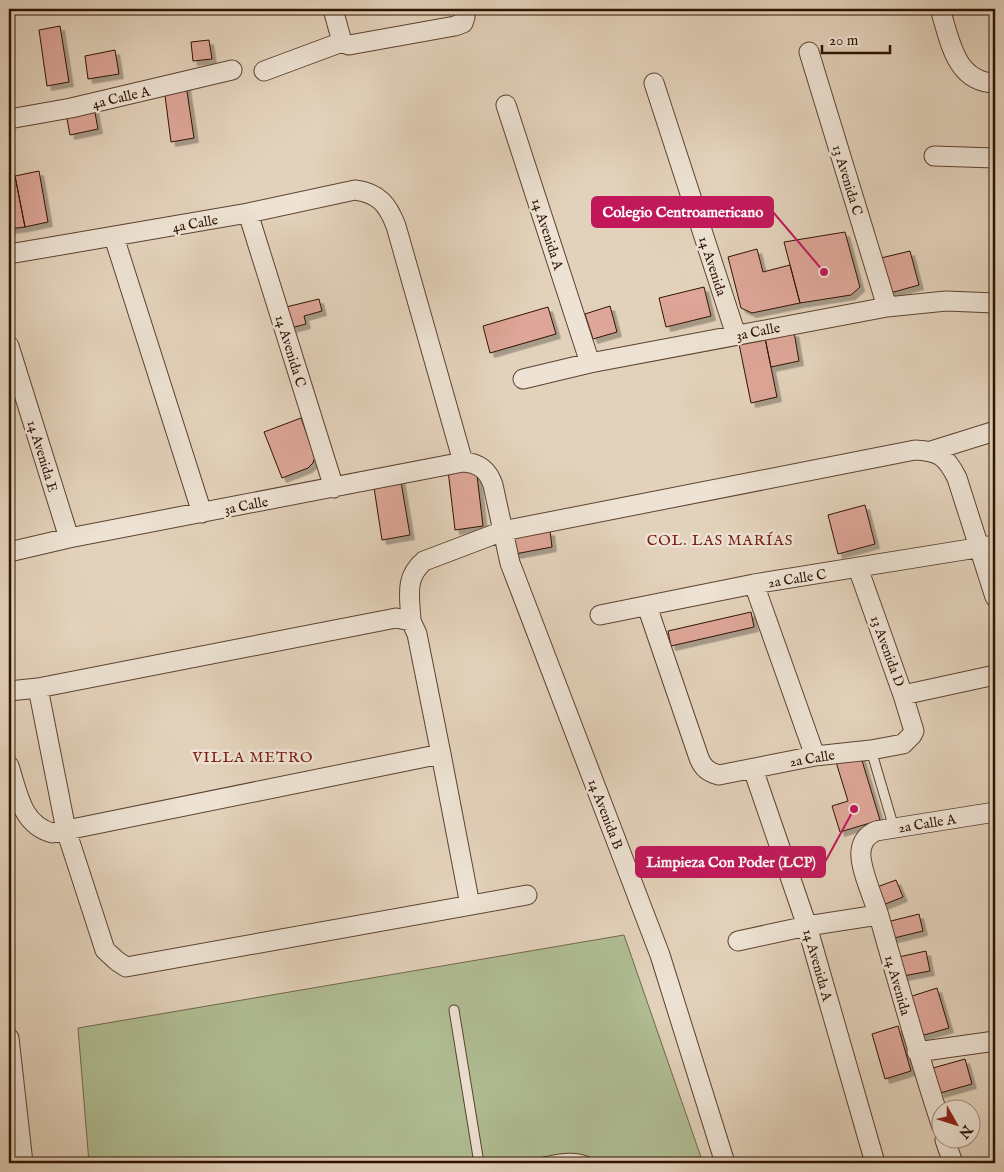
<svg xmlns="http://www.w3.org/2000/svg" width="1004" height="1172" viewBox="0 0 1004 1172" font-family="'IM FELL English',serif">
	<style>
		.green { fill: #b0bd93; stroke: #70684a }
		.building { fill: #dea698; stroke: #2f1300; filter: url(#shadow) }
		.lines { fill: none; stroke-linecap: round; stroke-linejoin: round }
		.lane-casing { stroke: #5c432f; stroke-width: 11 }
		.street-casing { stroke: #5c432f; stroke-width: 21 }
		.lane { stroke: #ede2d3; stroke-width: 9 }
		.street { stroke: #ede2d3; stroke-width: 19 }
		.labels { text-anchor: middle; stroke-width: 5; stroke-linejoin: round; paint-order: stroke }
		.street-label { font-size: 14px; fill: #2f1300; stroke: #ede2d3 }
		.neighbourhood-label { font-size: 15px; letter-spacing: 1px; fill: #7a1f14; stroke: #ede2d3 }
		.leader { fill: none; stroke: #c2185b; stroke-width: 2 }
		.callout-dot { fill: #c2185b; stroke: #ede2d3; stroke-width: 2 }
		.callout { fill: #c2185b; stroke: #c2185b; stroke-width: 2 }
		.callout-label { font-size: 15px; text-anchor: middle; font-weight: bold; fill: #fff }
	</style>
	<defs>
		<filter id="shadow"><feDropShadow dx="4.5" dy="4.5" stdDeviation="0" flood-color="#0004"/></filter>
	</defs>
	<rect width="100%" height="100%" fill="#e3d2bb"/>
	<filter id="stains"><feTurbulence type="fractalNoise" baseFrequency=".004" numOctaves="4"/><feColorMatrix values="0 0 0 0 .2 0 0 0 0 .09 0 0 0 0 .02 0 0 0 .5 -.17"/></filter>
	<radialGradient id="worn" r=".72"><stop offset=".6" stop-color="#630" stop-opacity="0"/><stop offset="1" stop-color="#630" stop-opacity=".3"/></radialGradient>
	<path class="green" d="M624,935L703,1163H89L78,1028Z"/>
	<path class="building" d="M60,26L69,82L47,86L39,30Z
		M209,40L212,59L193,61L191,42Z
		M115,50L119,74L88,79L85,56Z
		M186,85L194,138L171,142L164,88Z
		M93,102L98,129L70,135L65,108Z
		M39,171L48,222L25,227L15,176Z
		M15,176L25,227L9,229V177Z
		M845,232L860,287L851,295L800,303L784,242Z
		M757,249L763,272L790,265L800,303L752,313L741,308L728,257Z
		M910,251L919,285L890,293L881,258Z
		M704,287L711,316L666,327L659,298Z
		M319,299L322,311L304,316L306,324L287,329L282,308Z
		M610,306L617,332L593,339L585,314Z
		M548,307L556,334L490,353L483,326Z
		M794,332L799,361L771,367L765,338Z
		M765,338L777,397L751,403L739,344Z
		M301,418L315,457L313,463L308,468L282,478L264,432Z
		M476,467L483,526L455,530L448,470Z
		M400,476L410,535L382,540L373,481Z
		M865,505L875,544L838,554L828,515Z
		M550,531L552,547L515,554L512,538Z
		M751,612L754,627L671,646L668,631Z
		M860,754L880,820L840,832L832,806L848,801L836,762Z
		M896,880L903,897L883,905L877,887Z
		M919,914L923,931L890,939L887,922Z
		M926,951L930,971L898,977L894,958Z
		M937,988L949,1028L917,1037L906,998Z
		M898,1026L911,1071L885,1079L872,1034Z
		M965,1059L972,1084L940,1093L933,1068Z"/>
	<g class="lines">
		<g class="lane-casing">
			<path id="lane" d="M871,750L894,828
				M454,1010L479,1163
				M538,1163C556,1160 574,1154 590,1163"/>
		</g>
		<g class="street-casing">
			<path id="street" d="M333,9L342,42L349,45L455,26L463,23L465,17L463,9
				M940,9C950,40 955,82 995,83
				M809,52L887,307
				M264,71L342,42
				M654,83L736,335
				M506,105L590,363
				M9,119L71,108L232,70
				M934,156L995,158
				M248,213L334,488
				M114,237L202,513
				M9,254L248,213L355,190C379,193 388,205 396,226L463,462
				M9,346L69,538
				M523,379L590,363L887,307L946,301L995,303
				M931,451L995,431
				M9,552L69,538L463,462C479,463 488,470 493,485L510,563L660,955L725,1163
				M754,584L815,756
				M647,606L699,758C703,768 708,772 719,775L815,756L871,750L903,744L912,735L914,731L903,695L858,568
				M600,615L754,584L995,545
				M411,621C410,597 404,578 424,561L503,531L915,450C939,451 946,456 957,478L995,597
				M38,688L66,830L105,950L117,961L126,967L527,895
				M9,691L38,688L396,618L411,621L417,634L441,754
				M903,695L995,675
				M9,766C18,793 21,824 52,833L441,754L470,905
				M753,769L807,926L875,1163
				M738,941L807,926L878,915
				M9,1038L23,1163
				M917,1052L995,1041
				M942,1127C919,1058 899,987 879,916C874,899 859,867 861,851C862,841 867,835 876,831L995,812
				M945,1140L953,1163"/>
		</g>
		<use href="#lane" class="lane"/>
		<use href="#street" class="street"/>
	</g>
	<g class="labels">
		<g class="street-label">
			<text transform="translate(121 97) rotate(-13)" y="5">4a Calle A</text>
			<text transform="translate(848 180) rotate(73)" y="5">13 Avenida C</text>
			<text transform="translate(195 223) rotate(-10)" y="5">4a Calle</text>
			<text transform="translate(548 234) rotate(72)" y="5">14 Avenida A</text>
			<text transform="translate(713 266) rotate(72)" y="5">14 Avenida</text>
			<text transform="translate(758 331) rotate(-11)" y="5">3a Calle</text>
			<text transform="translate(291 351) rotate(73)" y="5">14 Avenida C</text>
			<text transform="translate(43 456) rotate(73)" y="5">14 Avenida E</text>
			<text transform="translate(246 505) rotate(-11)" y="5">3a Calle</text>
			<text transform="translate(797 578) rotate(-9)" y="5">2a Calle C</text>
			<text transform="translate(888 651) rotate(70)" y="5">13 Avenida D</text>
			<text transform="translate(812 758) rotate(-9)" y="5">2a Calle</text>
			<text transform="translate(606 814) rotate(69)" y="5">14 Avenida B</text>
			<text transform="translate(927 823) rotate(-9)" y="5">2a Calle A</text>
			<text transform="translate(818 965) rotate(74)" y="5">14 Avenida A</text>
			<text transform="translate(898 985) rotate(74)" y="5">14 Avenida</text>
		</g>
		<g class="neighbourhood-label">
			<text x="720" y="545">COL. LAS MARÍAS</text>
			<text x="253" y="762">VILLA METRO</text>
		</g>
	</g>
	<path class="leader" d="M824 272L773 212M854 809L825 862"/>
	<g class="callout-dot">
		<circle cx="824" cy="272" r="5"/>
		<circle cx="854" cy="809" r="5"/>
	</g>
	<g class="callout">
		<rect x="592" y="197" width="181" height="30" rx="5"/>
		<rect x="636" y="847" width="189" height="30" rx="5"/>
	</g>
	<g class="callout-label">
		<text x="683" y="217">Colegio Centroamericano</text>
		<text x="731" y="867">Limpieza Con Poder (LCP)</text>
	</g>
	<rect width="1004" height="1172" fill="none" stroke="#e3d2bb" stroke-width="30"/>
	<rect x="10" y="10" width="984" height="1152" fill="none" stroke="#2f1300" stroke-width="2.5"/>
	<rect x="15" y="15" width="974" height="1142" fill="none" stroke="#2f1300"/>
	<g transform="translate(956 1124) rotate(129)"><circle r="24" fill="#ede2d3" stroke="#a18f7f"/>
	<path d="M0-4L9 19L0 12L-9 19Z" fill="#8f2418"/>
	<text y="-8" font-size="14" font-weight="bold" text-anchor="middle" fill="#2f1300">N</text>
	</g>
	<path d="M822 45v8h68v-8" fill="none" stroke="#2f1300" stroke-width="2.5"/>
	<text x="829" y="45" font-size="15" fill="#2f1300" stroke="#ede2d3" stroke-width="4" paint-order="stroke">20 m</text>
	<rect width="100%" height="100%" filter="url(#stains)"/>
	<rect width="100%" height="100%" fill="url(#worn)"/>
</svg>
